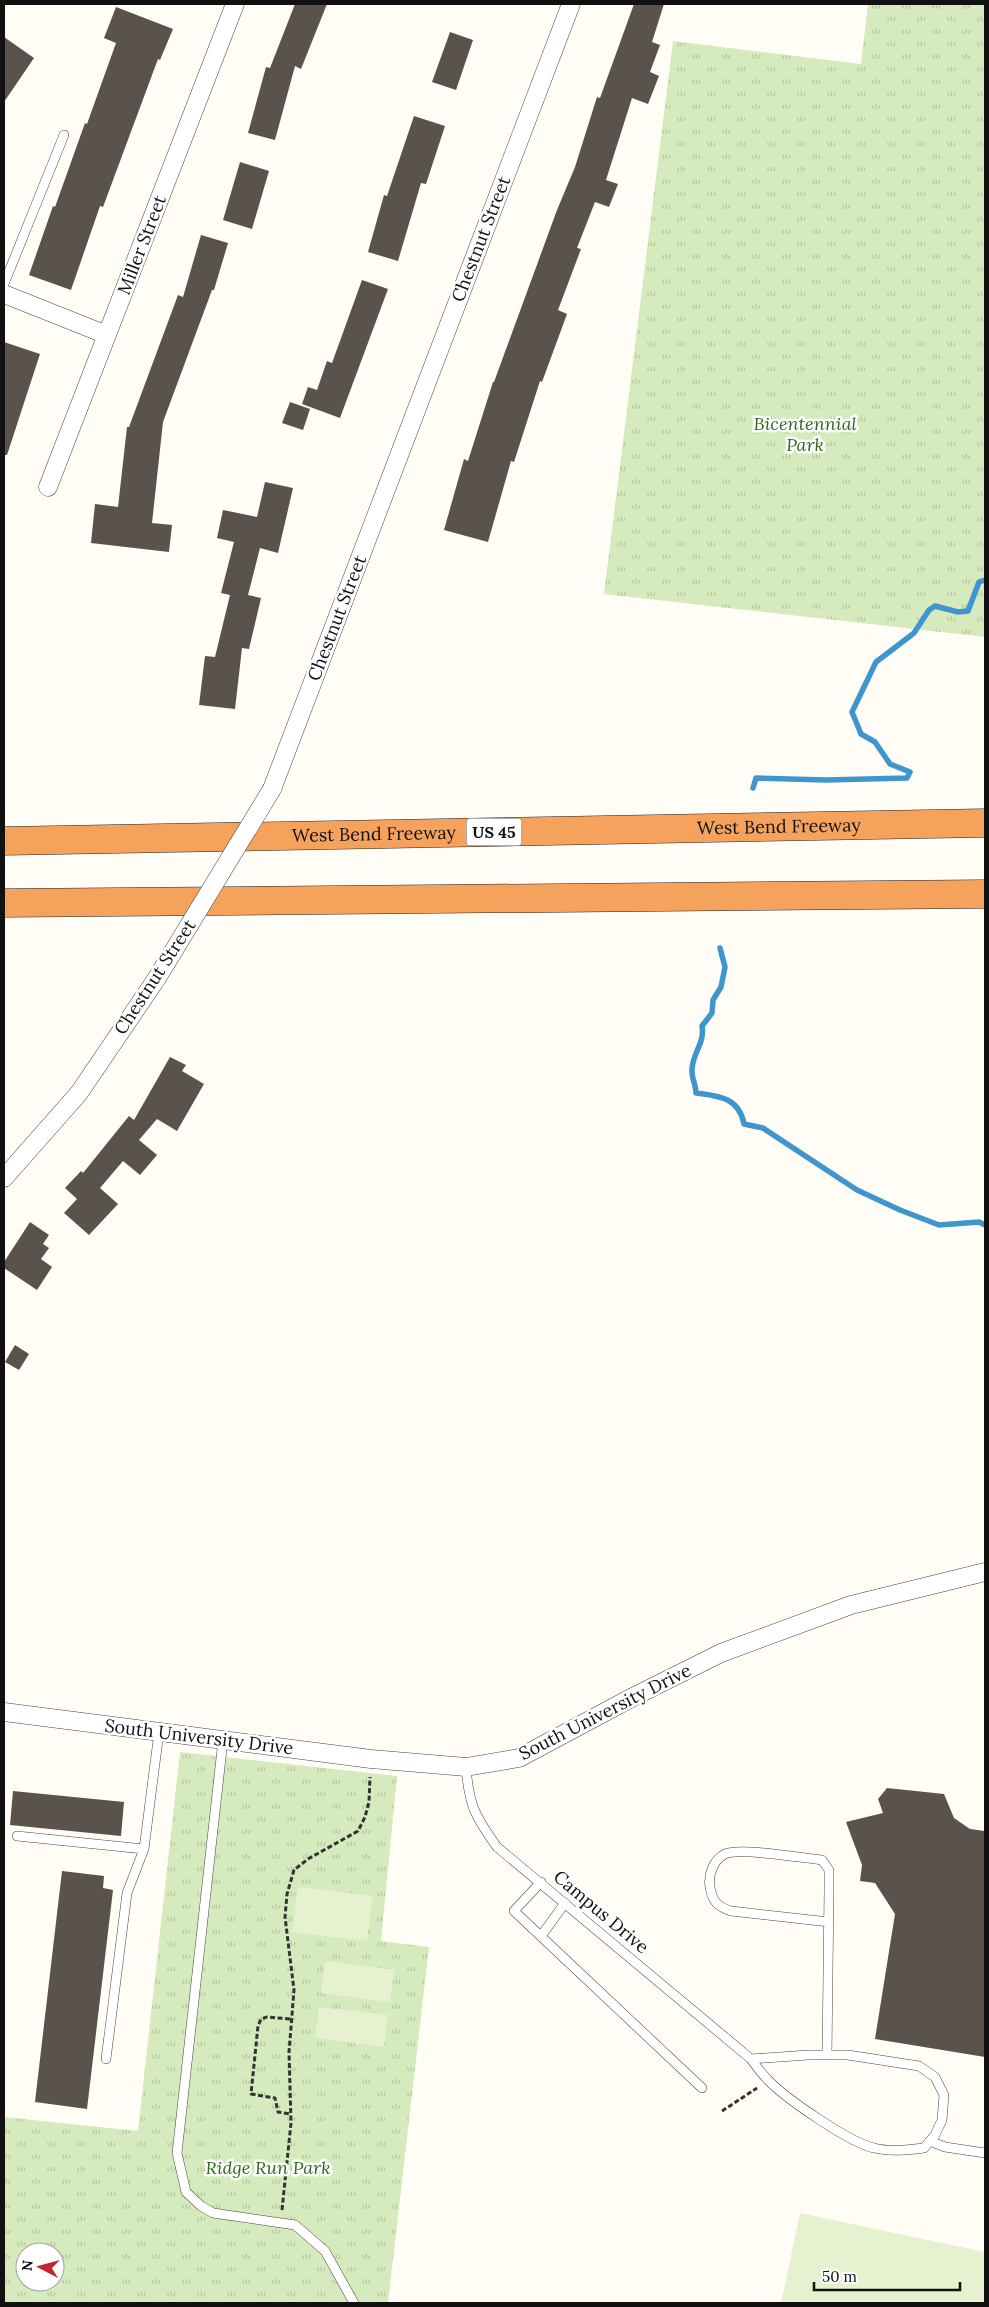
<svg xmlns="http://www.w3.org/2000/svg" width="989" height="2307" viewBox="0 0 989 2307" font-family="Lora,serif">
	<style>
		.park { fill: url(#park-tufts); fill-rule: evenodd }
		.pitch { fill: #e6f2cf }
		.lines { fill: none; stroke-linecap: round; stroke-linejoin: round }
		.stream { stroke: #3f96cf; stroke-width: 5.5 }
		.building { fill: #5a524d }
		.lane-casing { stroke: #444; stroke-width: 10 }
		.street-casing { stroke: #444; stroke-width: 19 }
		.highway-casing { stroke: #222; stroke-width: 29 }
		.path { stroke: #333; stroke-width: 3; stroke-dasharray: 5 2.5; stroke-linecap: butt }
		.lane { stroke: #fff; stroke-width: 9 }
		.street { stroke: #fff; stroke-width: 18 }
		.highway { stroke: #f5a25d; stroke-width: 28 }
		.street-bridge-casing { stroke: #444; stroke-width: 19; stroke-linecap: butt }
		.street-bridge { stroke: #fff; stroke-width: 18 }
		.labels { text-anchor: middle; stroke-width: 5; stroke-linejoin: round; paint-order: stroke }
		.shield { fill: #fff; stroke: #585858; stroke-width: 1 }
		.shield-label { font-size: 16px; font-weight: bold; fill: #111 }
		.street-label { font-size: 18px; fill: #111; stroke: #fff }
		.park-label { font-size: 18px; font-style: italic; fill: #2f6b1f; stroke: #fff }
	</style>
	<defs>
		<pattern id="park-tufts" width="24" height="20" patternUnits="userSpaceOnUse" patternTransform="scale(1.25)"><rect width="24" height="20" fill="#d5ebbd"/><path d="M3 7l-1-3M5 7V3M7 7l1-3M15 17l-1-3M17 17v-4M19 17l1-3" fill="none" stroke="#b6c8a1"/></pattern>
	</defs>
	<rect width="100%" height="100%" fill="#fffdf5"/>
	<path class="park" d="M868,4H985V637L604,594L673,41L861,64Z
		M180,1752L397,1776L381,1941L429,1947L388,2303H4V2117L138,2131ZM25,2252H55V2282H25Z"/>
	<path class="pitch" d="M298,1887L373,1896L367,1941L292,1932Z
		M325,1961L394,1970L390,2002L321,1993Z
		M319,2007L388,2015L384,2047L315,2038Z
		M800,2213L985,2252V2303H781Z"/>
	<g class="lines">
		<path class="stream" d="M753,788L756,778L826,780L907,778L910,772L890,764L875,742L861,734L852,712L876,662L914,633L929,610L935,606L958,612L968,611L979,582L985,580
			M720,948L725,967L721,987L713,1000L712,1013L702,1026C705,1043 693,1052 692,1069C691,1077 696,1085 696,1093C718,1096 739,1097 744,1124L763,1128L857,1190L900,1210L939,1225L979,1222L985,1225"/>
	</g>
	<path class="building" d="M295,4H327L301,69L295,66L275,140L248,133L266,67L270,68Z
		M634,4H664L652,42L660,45L650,72L659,76L648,104L632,98L606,180L618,184L609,207L595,202L577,248L581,249L558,310L567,314L542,382L540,381L514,462L511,461L488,542L444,530L464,459L468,461L493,382H494L557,210L575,167L597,97L600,98Z
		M116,7L173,29L160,60L158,59L103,207L100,206L71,290L29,275L53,206L55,207L85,123L87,124L116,43L104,38Z
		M450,32L473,40L456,90L432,82Z
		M4,37L34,58L4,102Z
		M414,116L445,126L426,184L421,183L398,261L368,252L384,195L387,196Z
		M240,162L269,171L252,229L223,220Z
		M201,235L228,243L214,290H212L163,422L152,523L172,525L169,552L91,543L95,504L118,507L127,427H129L178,295L183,297Z
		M362,280L388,289L340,418L302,404L308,387L317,390L327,361L332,363Z
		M4,342L40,354L7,455H4Z
		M290,402L310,409L303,430L282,423Z
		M265,482L293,488L278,553L260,548L248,595L261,598L249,649L242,648L235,709L199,705L205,656L215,657L230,595L221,593L234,542L217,538L223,510L257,517Z
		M170,1057L186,1065L182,1071L204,1084L177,1131L157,1119L139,1140L157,1155L140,1175L123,1161L100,1188L118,1204L89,1235L64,1213L77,1199L65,1188L81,1171L83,1173L129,1116L134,1120Z
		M30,1222L49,1235L43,1244L49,1248L41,1259L52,1267L37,1290L4,1268V1262Z
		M15,1345L29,1354L19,1370L5,1362Z
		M887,1788L944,1794L954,1818L970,1829L985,1831V2057L875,2039L895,1914L875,1883L860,1881L862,1865L846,1822L883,1813L878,1799Z
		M13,1791L124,1802L121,1836L10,1825Z
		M62,1871L104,1876L103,1888L113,1890L87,2109L35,2102Z"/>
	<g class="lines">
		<g class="lane-casing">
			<path id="lane" d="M4,284L64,135
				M223,1740L177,2153L186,2192L201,2206L213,2213L295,2225L325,2251L354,2303
				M466,1767C469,1806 475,1816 497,1847L751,2059C756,2066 762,2074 768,2080C785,2098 850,2143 874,2148C890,2152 908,2150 924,2148L935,2135L942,2120L944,2095L935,2077L919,2066L848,2055H808L751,2059
				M17,1836L144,1849
				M541,1882L514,1911L702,2088
				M541,1936L565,1903
				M827,2055L829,1890V1870L822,1860C802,1858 740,1847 725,1854C713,1860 708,1875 710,1887C712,1901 718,1907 731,1911L829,1922
				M106,2059L127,1893L144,1849L159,1732
				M930,2141L945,2147L985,2153"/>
		</g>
		<g class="street-casing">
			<path id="street" d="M4,294L107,335
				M48,487L235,4
				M272,789L571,4
				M4,1178L79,1093L157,978
				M4,1712L371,1759L466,1767L519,1758L633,1697L721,1653L851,1605L985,1572"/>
		</g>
		<g class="highway-casing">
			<g id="highway">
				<path id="s1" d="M4,841L985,823"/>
				<path d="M4,903L985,894"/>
			</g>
		</g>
		<path class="path" d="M290,2019L267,2017L261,2019L258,2026L251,2094L275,2098L278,2112L291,2114
			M722,2111L757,2088
			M282,2210L291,2123L289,2052L294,1990L285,1917L287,1894L294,1870L308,1859L358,1831L365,1817L369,1802L370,1777"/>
		<use href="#lane" class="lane"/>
		<use href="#street" class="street"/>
		<use href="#highway" class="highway"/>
		<g class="street-bridge-casing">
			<path id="street-bridge" d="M157,978L272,789"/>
		</g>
		<use href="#street-bridge" class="street-bridge"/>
	</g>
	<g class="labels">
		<rect class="shield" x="466.5" y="818.5" width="55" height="27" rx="4"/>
		<g class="shield-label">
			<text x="494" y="838">US 45</text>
		</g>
		<g class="street-label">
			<text transform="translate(481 239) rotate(-69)" y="6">Chestnut Street</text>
			<text transform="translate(142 245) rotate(-69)" y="6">Miller Street</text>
			<text transform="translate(337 618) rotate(-69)" y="6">Chestnut Street</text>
			<text dy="6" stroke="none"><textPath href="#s1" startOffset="775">West Bend Freeway</textPath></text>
			<text dy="6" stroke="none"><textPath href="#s1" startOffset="370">West Bend Freeway</textPath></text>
			<text transform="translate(155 977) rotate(-57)" y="6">Chestnut Street</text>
			<text transform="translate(605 1712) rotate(-27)" y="6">South University Drive</text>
			<text transform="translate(199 1737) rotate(7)" y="6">South University Drive</text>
			<text transform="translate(601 1912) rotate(40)" y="6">Campus Drive</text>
		</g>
		<g class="park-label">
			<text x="805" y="430">Bicentennial<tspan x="805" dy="21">Park</tspan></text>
			<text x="268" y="2174">Ridge Run Park</text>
		</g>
	</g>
	<rect width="989" height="2307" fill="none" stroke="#111111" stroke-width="10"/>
	<g transform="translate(40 2267) rotate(276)"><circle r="24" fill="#ffffff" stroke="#a0a0a0"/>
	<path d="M0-4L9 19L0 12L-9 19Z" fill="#c4262e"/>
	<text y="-8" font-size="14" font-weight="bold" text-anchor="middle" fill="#111111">N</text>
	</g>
	<path d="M814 2282v8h146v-8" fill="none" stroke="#111111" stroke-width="2.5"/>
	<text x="822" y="2282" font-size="15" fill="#111111" stroke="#ffffff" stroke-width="4" paint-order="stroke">50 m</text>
</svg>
